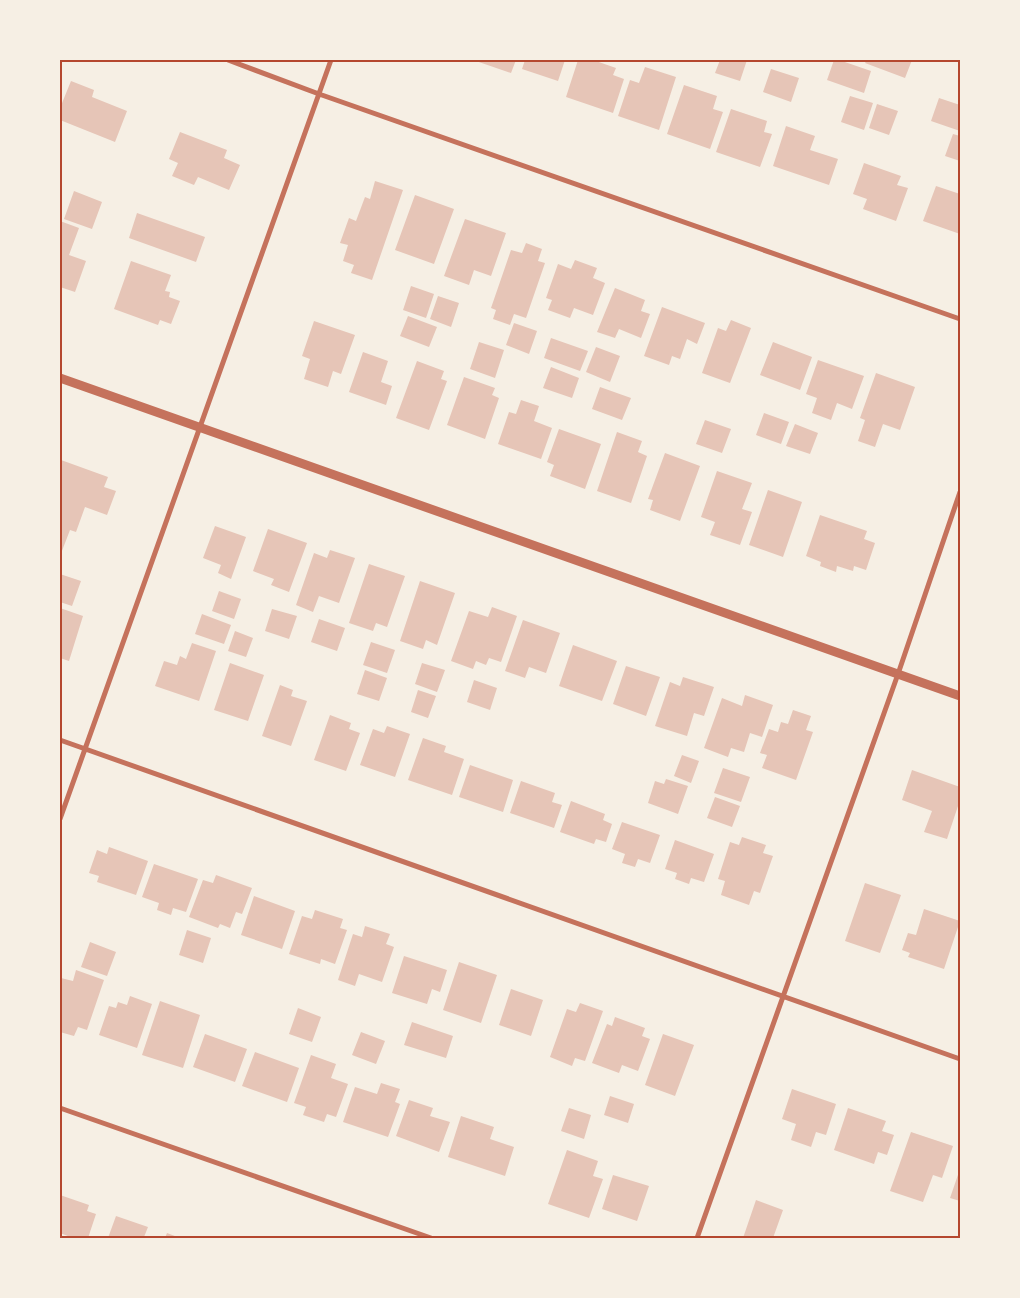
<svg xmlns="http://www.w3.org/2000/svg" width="1020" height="1298" viewBox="0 0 1020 1298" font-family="'Space Grotesk',sans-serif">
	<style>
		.building { fill: #e6c5b7 }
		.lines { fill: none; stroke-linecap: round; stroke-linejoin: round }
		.minor { stroke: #c5725c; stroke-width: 5 }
		.tertiary { stroke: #c5725c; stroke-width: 9 }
		.neatline { fill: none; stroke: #b5482f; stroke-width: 2 }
	</style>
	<rect width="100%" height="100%" fill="#f6efe4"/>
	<path class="building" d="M473,60H516L511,73Z
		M525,60H565L558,81L522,69Z
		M578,60H593L616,68L613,75L624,79L613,113L566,97Z
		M720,60H747L740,81L715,73Z
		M834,60H839L871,71L864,93L827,80Z
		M867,60H912L905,78L865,63Z
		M645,67L676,77L659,130L618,116L630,80L639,83Z
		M771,69L799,78L791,102L763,92Z
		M71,81L94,90L92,97L127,111L115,142L60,120V108Z
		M684,85L717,96L713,109L723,112L710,149L667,134Z
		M850,96L873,103L864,130L841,122Z
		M939,98L960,105V131L931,121Z
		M877,104L898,111L889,135L869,128Z
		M731,109L767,121L764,132L772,134L760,167L716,152Z
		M786,126L815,136L810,150L838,159L829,185L773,166Z
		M180,132L227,150L224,158L240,165L229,190L198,177L194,185L172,176L178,163L169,159Z
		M953,134L960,136V161L945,156Z
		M864,163L901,176L897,185L908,188L896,221L863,209L867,199L853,194Z
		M375,181L403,190L372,280L351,273L354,265L343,261L348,245L340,243L349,218L356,221L365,197L370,199Z
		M936,186L960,194V234L923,221Z
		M74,191L102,202L92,229L64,219Z
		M415,195L454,209L434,264L395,250Z
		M137,213L205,237L196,262L129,238Z
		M465,219L506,233L491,276L474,270L469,285L444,276Z
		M60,221L79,228L69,255L86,261L75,292L60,287Z
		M526,243L542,249L538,261L545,263L526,318L514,314L510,325L493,319L496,310L491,308L511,250L522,253Z
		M575,260L597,268L593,278L605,283L593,315L574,308L570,318L548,310L552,300L546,298L558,264L571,269Z
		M131,261L171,275L165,291L170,292L169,297L180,301L171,324L160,320L158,325L114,309Z
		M411,286L434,294L426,318L403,310Z
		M615,288L645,300L641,311L650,314L641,338L619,329L615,338L597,332Z
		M438,296L459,303L451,327L430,319Z
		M662,307L705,323L697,344L687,339L680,359L672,356L669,365L644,356Z
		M408,316L437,327L429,347L400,336Z
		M731,320L751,328L730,383L702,373L718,328L726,331Z
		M314,321L355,335L341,374L333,371L328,387L304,379L310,359L302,356Z
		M514,323L537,331L529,354L506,345Z
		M551,338L588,351L580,371L544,358Z
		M479,342L504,350L495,378L470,369Z
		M773,342L812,357L800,390L760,375Z
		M596,347L620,356L610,382L586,372Z
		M363,352L388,361L381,382L392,386L386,405L349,392Z
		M818,360L864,376L852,409L837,403L831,420L812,413L817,398L806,394Z
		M417,361L444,371L441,379L447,381L429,430L396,418Z
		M551,367L579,378L572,398L543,388Z
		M876,373L915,387L900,430L883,424L875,447L858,441L865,420L860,418Z
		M464,377L495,388L492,395L499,398L485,439L447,425Z
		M600,387L631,398L622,420L592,409Z
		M521,400L539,406L534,421L552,428L541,459L498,444L509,412L516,414Z
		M764,413L789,422L781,444L756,435Z
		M705,420L731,429L722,453L696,444Z
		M795,424L818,433L810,454L786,446Z
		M559,429L601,444L585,489L550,476L554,465L547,462Z
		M617,432L642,441L638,452L647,456L631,503L597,491Z
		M665,453L700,466L680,521L650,510L653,500L648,499Z
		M61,460L108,477L104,487L116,491L107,515L85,507L76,532L70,530L60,556Z
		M717,471L752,483L742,509L752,512L740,545L710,535L715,522L701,517Z
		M768,490L802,502L783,557L749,545Z
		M820,515L867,531L864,539L875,543L866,570L854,566L853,571L837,566L836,572L820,566L821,562L806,556Z
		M215,526L246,537L231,579L218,573L221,565L203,558Z
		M268,529L307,543L289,592L271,585L274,579L253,571Z
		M330,550L355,558L339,603L319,596L313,612L296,605L314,553L327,558Z
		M369,564L405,576L387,627L376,623L373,631L349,623Z
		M60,574L81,581L72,606L60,602Z
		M420,581L455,593L437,645L426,640L423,649L400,641Z
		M219,591L241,599L234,619L212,611Z
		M492,607L517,616L501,662L489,658L486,665L476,661L473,669L451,661L469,611L488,617Z
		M60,608L83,616L69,661L60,658Z
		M272,609L297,616L289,639L265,631Z
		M202,614L231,625L224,644L195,634Z
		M319,619L345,628L337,651L311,642Z
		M523,620L560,633L546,673L529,667L525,678L505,671Z
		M235,631L253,638L246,657L228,651Z
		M371,642L395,650L387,673L363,665Z
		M192,643L216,651L199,701L155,686L164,661L177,665L180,656L186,659Z
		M573,645L617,661L602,701L559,686Z
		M230,663L264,675L248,721L214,710Z
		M422,663L445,670L437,692L415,684Z
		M626,666L660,677L646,716L613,704Z
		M365,670L387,678L379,701L357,694Z
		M683,677L714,687L704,716L694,713L687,736L655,726L670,682L680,686Z
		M474,680L497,688L490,710L467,702Z
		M280,685L293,690L291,696L307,701L291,746L262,736Z
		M418,690L436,696L428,718L411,712Z
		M745,695L773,705L762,737L750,733L744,752L731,748L728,757L704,748L722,698L742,706Z
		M793,710L811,716L806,730L813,732L796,780L762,768L767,755L760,753L769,729L778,732L781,722L788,724Z
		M330,715L351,723L349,729L360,733L346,771L314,760Z
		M387,726L410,734L395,777L360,765L373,729L384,733Z
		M423,738L446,746L444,752L464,759L452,795L408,780Z
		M682,755L699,761L691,783L674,776Z
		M470,765L513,780L503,812L459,797Z
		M723,768L750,777L741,802L714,793Z
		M912,770L960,787V800L947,839L924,832L932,811L902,800Z
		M666,779L688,786L678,814L648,803L655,781L664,784Z
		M521,781L555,793L552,802L562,805L554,828L510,813Z
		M715,797L740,806L732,827L707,818Z
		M571,801L605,814L603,820L612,824L606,842L596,839L594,844L560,832Z
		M622,822L660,835L650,863L638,859L635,867L622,863L625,854L612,849Z
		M742,837L766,845L763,853L773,856L760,893L754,891L749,905L721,895L725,881L718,879L730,842L739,845Z
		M675,840L714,854L704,882L691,878L689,884L675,879L677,873L665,869Z
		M109,847L148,861L136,895L97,882L99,876L89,873L97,850L107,854Z
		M154,864L198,879L186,912L173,908L171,915L157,910L159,903L142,897Z
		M216,875L252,888L242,914L236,912L230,928L220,924L218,928L189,917L203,880L213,883Z
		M865,883L901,895L880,953L845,941Z
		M254,896L295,911L282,949L241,935Z
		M924,909L960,921L944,969L908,957L910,953L902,950L908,933L916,935Z
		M315,910L343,919L340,928L347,930L335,964L321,959L320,964L289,954L302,916L312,919Z
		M365,926L390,934L386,944L394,947L382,982L359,974L355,986L338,980L353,934L362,937Z
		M187,930L211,938L203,963L179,955Z
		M90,942L116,952L107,976L81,967Z
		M404,956L447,970L440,992L432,989L427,1004L392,993Z
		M459,962L497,975L481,1023L443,1010Z
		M76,970L104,980L87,1030L78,1027L74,1036L60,1032V982L61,978L73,981Z
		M511,989L543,1000L531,1036L499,1025Z
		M130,996L152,1004L137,1048L99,1035L109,1006L116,1008L118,1002L127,1005Z
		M160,1001L200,1015L183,1068L142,1055Z
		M580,1003L603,1011L585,1061L575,1058L572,1066L550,1057L567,1009L576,1012Z
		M298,1008L321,1017L312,1042L289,1034Z
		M615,1017L645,1028L642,1036L650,1039L638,1071L622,1065L619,1073L592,1063L607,1024L612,1026Z
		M412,1022L453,1036L446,1058L404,1045Z
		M361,1032L385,1041L376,1064L352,1055Z
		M205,1034L247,1049L235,1082L193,1067Z
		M663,1034L694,1045L675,1096L645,1085Z
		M255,1052L299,1068L287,1102L242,1086Z
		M311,1055L336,1064L331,1078L348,1084L336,1117L327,1114L324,1122L303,1115L306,1107L294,1103Z
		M381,1083L400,1089L395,1102L400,1104L388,1137L343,1122L355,1087L377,1094Z
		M792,1089L836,1104L826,1135L816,1132L811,1147L791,1140L796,1124L782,1119Z
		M610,1096L634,1104L628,1123L604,1115Z
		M409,1100L433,1108L430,1116L450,1122L439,1152L396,1136Z
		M569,1108L591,1115L584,1139L561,1131Z
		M848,1108L886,1121L882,1131L894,1135L887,1155L878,1152L874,1164L834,1150Z
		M461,1116L494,1127L490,1139L514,1147L505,1176L448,1157Z
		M911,1132L953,1146L942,1178L933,1175L923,1202L890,1191Z
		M567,1150L598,1161L593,1176L603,1179L589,1218L548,1204Z
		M960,1169V1201L950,1198Z
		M613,1175L649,1186L637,1221L602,1209Z
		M60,1195L89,1205L87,1211L96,1214L88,1238H73L60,1233Z
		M756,1200L783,1210L773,1238H743Z
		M116,1216L148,1227L144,1237L148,1238H108Z
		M167,1233L180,1238H165Z"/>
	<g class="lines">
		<path class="minor" d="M228,60L319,94L960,319
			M60,740L960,1059
			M60,819L331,60
			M60,1108L431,1238
			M697,1238L898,674L960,492"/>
		<path class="tertiary" d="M60,378L960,696"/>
	</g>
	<rect width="1020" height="1298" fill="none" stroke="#f6efe4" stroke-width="122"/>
	<rect x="61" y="61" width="898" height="1176" class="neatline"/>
</svg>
